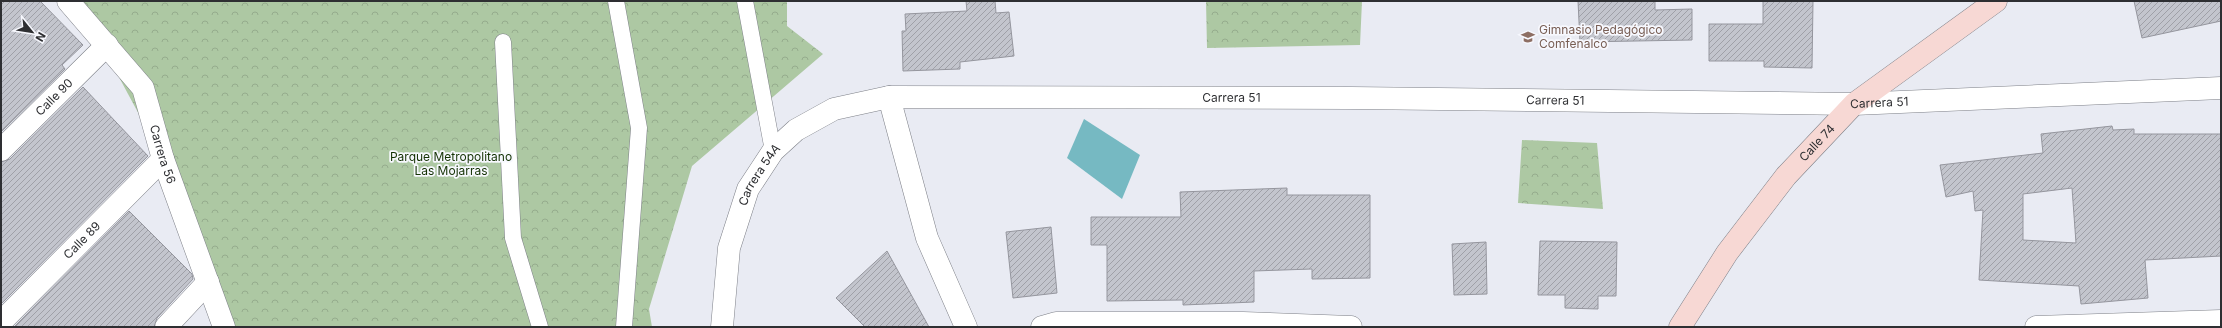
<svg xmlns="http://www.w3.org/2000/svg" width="2222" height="328" viewBox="0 0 2222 328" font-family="Inter,sans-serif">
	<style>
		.park { fill: url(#park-crowns) }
		.water { fill: #76b9c2 }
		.building { fill: url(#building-hatch); stroke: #95969e; fill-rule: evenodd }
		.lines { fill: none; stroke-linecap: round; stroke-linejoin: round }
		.lane-casing { stroke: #7e8088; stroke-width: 17 }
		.street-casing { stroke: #7e8088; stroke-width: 23 }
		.secondary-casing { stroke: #7e8088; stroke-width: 23 }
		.lane { stroke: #fff; stroke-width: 16 }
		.street { stroke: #fff; stroke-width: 22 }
		.secondary { stroke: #f7d8d4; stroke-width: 22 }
		.labels { text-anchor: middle; stroke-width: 3.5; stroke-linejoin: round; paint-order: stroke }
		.education-label { font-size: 12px; fill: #785e54; stroke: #f7f8fe; text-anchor: start }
		.street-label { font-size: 12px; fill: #2e2f32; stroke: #f7f8fe }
		.park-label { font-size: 12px; fill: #143204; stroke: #f7f8fe }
	</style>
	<defs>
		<pattern id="park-crowns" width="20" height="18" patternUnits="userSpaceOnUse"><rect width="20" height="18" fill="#adc8a3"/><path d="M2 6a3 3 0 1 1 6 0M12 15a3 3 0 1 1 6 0" fill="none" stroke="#95ac8d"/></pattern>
		<pattern id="building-hatch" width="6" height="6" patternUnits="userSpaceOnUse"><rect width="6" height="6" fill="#c3c5cd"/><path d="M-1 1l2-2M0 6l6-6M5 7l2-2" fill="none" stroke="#9fa0a7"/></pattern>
	</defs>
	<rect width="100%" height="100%" fill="#e9ebf3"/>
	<path class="park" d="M78,1H787V26L823,54L692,166L649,309L652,327H228L163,159Z
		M1206,1H1362L1360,45L1207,48Z
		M1522,140L1597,143L1603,209L1518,203Z"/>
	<path class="water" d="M1084,119L1140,155L1122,199L1067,158Z"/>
	<path class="building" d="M1,1H40L83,45L62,65L65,69L1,132Z
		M966,1H995L996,13L1009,12L1014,56L960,62V69L903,71L902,31H906L905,14L967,11Z
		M1578,1H1655V10L1692,9V40L1580,42Z
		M1763,1H1813L1812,68L1764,67V61H1709V24H1763Z
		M2134,1H2221V21L2142,38Z
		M83,87L148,156L1,304V162L10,159Z
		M2112,126L2113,130L2134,129V134H2221V256L2145,260L2148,298L2081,304L2079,286L1979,280L1983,210L1975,211L1973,191L1946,197L1940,165L2043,153L2041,134ZM2072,188L2076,243L2023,240V194Z
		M1287,188V195H1370V278L1312,279V269L1254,271V302L1183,305V300L1107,301V245H1091V217H1181L1180,192Z
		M129,211L192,274L193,279L157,318L154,327H14Z
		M1051,227L1057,293L1013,298L1006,232Z
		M1540,241L1617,242L1616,296H1598V309L1565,308V295H1538Z
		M1486,242L1487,294L1454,295L1452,244Z
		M887,251L929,327H865L836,298Z"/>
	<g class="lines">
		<g class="lane-casing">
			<path id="lane" d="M616,1L639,128L624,327
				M745,1L773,151
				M503,42L513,238L540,327"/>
		</g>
		<g class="street-casing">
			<g id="street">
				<path id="s1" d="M68,1L143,88L163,159L224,327"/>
				<path d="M889,97L927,238L966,327"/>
				<path id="s2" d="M1,150L107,45"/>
				<path id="s3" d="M1,322L163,159"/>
				<path d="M166,327L208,282"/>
				<path id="s4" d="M722,327L729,248L748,189L773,151L796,130L834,109L889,97L1352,98L1854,104L2221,88"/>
				<path d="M1042,327L1056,323H1243L1351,327"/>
				<path d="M2036,327L2221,321"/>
			</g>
		</g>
		<g class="secondary-casing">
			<g id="secondary">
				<path id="s5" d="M1680,327L1727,253L1786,176L1854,104L1996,1"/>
			</g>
		</g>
		<use href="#lane" class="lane"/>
		<use href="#street" class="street"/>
		<use href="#secondary" class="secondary"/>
	</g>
	<defs>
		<g id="school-bare" transform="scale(1.08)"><path d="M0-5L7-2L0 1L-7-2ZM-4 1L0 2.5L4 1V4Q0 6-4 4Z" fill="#8d6e63" stroke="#f7f8fe" stroke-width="2.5" paint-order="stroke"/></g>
	</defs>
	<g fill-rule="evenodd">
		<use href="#school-bare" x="1528" y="37"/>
	</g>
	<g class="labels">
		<g class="education-label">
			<text x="1539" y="34">Gimnasio Pedagógico<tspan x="1539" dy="14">Comfenalco</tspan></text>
		</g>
		<g class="street-label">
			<text dy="4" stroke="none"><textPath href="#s2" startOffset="75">Calle 90</textPath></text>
			<text dy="4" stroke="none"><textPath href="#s4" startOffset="660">Carrera 51</textPath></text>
			<text dy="4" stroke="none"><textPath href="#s4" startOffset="984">Carrera 51</textPath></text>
			<text dy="4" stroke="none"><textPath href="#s4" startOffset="1308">Carrera 51</textPath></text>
			<text dy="4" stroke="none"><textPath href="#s5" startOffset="230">Calle 74</textPath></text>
			<text dy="4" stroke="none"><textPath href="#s1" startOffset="184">Carrera 56</textPath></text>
			<text dy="4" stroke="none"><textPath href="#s4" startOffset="159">Carrera 54A</textPath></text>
			<text dy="4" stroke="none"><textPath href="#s3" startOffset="115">Calle 89</textPath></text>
		</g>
		<g class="park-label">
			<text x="451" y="161">Parque Metropolitano<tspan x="451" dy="14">Las Mojarras</tspan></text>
		</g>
	</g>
	<rect width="2222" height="328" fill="none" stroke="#2e2f32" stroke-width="4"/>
	<g transform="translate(32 32) rotate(120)" stroke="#f7f8fe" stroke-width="3" paint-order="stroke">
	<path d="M0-3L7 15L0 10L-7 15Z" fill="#2e2f32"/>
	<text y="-6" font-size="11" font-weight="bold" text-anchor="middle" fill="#2e2f32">N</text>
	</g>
</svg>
